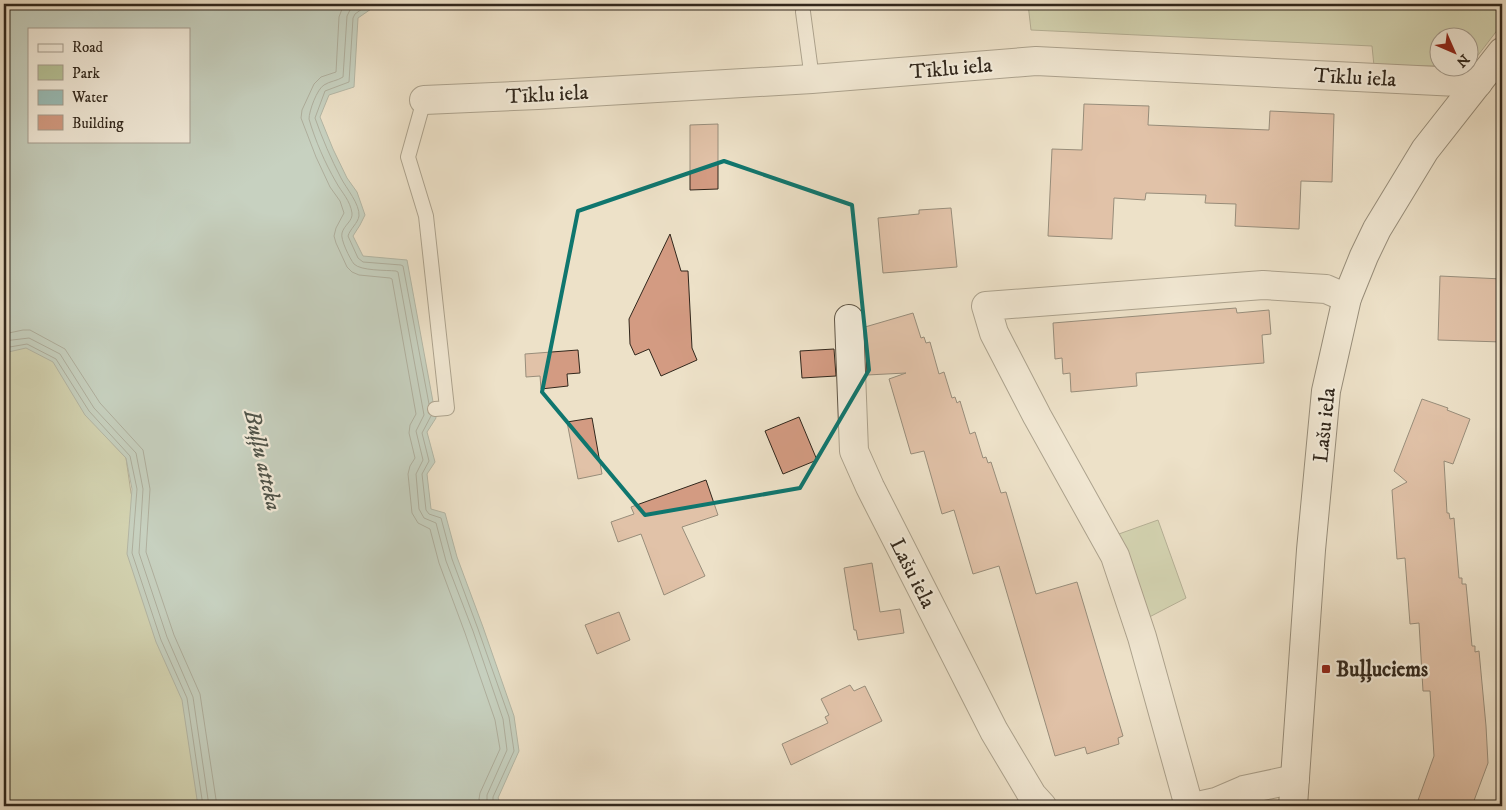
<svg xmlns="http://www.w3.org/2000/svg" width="1506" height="810" viewBox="0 0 1506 810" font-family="'IM FELL DW Pica',serif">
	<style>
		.green { fill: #b6c398; stroke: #74755a }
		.water { fill: #99bdb7; stroke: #6f8179; fill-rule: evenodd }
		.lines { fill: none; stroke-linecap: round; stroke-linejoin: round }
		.shore { stroke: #65726a; stroke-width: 1 }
		.building { fill: #d39b82; stroke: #31271c }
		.lane-casing { stroke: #605647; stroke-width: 16 }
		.street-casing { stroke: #605647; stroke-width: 30 }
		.secondary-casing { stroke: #31271c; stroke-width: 30 }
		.lane { stroke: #f3ecdb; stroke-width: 14 }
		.street { stroke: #f3ecdb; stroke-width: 28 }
		.secondary { stroke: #f3ecdb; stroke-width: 28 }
		.marked { fill: none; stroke: #0f766e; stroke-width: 4; stroke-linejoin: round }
		.poi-dot { fill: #8f2418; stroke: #f3ecdb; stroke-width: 2 }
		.labels { text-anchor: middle; stroke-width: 4.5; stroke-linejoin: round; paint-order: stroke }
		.street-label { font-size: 21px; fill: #31271c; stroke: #f3ecdb }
		.poi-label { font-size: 21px; font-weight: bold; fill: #31271c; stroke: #f3ecdb; text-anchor: start }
		.water-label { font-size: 22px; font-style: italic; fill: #50544a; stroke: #f3ecdb }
	</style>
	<rect width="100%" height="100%" fill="#ede1c8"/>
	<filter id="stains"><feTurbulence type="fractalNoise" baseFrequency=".004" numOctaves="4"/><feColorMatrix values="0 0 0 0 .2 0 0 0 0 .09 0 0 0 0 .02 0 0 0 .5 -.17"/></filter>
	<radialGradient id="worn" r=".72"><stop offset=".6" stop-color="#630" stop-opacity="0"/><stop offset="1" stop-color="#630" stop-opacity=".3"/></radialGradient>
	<path class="green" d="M1028,4H1502V24L1469,67L1468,38H1438V66H1374L1372,46L1031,30Z
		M4,69L111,442L126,458L131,493L252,806H4Z
		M1158,520L1186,598L1132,626L1102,540Z"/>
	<path class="water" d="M4,4H375L374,7L358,18L354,87L329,95L320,117L333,149L347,178L357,192L365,215L360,225L353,236L363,256L407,260L436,418L427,432L435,462L427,474L431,509L445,513L457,557L483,627L514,716L519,751L498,798L502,806H198L182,700L156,642L127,554L132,489L126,458L85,415L53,362L26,348L4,353ZM29,29H189V141H29Z"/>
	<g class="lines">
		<path class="shore" d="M346,4L342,9L339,17L336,72L321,77L314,84L302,110L301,118L316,157L330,187L340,201L344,213L336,228L334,236L336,243L347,267L352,272L359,275L390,278L392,279L416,414L410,425L409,433L415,458L410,466L408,474L412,513L418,523L430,529L439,563L465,633L495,720L500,749L480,793L479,799L481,806
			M359,4L350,10L347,16L343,77C337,81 330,81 324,85C317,89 309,111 309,119C315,140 325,163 336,182C342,193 350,200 352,213C353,221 344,225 342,233C340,239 350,259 354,264C361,271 386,270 396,271L398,272L424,415L416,431L423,460L416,474L419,509L424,518L436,523L446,561L473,631L503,719L507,750L487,795V800L489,806
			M369,4L355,14L353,18L349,82L325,91L315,118C322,138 331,159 341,178C346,188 360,204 359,216C358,223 350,229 348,236L358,258L363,262L401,265L403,266L429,404
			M4,334L23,330H30L65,349L100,403L143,450L150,489L146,552L174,635L200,694L217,806
			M4,341L29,338L60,354L94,408L136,453L143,489L139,553L167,637L193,697L209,806
			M4,348L27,344L56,359L89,411L130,456L137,489L132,553L161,640L187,698L203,806
			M431,416L422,433L429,461L422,474L426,510L429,514L441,518L452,559L478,629L509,717L514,751L493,797V800L496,806"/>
	</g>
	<path class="building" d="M1084,104L1149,106L1148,125L1269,130L1270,111L1334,114L1332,182L1301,181L1299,229L1235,226L1236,204L1205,203L1206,195L1146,193L1145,200L1114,198L1112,239L1048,236L1052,149L1082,150Z
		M718,124V189L690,190V125Z
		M951,208L957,267L883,273L878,218L919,214V210Z
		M670,234L681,271H688L692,348L697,360L661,376L649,349L635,355L630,344L629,319Z
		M1440,276L1502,279V342L1438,340Z
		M1236,308L1237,313L1269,310L1271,334L1262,335L1264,363L1136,373L1137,386L1071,392L1070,373L1063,374L1062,358L1055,359L1053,323Z
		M913,313L921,338L924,337L926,343L930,342L939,374L944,372L952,398L955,397L957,403L960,401L970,434L975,432L983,458L986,457L988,463L991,462L1001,493L1006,492L1036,594L1077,582L1123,736L1118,738L1119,744L1087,754L1085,747L1055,756L999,566L973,574L954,510L942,514L924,451L911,454L889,379L906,373L867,375L865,327Z
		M834,349L836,376L802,378L800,351Z
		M578,350L580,373L567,374L568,386L541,389L540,376L526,377L525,354Z
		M1422,399L1448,408L1447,410L1470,419L1453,464L1444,461L1447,513H1449L1450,519L1454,518L1459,578H1462V584H1466L1472,646H1475V652L1479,651L1486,726L1488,763L1472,806H1416L1434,756L1430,691H1423L1419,623L1410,624L1405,558L1397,559L1392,490L1407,482L1394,471Z
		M799,417L817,460L783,474L765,431Z
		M592,418L602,474L578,479L567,422Z
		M706,480L718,515L682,527L705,576L664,595L641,534L618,542L611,522L634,514L631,507Z
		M872,563L880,612L900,609L904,633L858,640L856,630H854L844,568Z
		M619,612L630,640L597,654L585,625Z
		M850,685L854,691L865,686L882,721L791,765L782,744L828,723L825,717L829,715L821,699Z"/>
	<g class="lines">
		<g class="lane-casing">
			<path id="lane" d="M803,12L812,79
				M424,100L408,157L426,216L447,408L435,409"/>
		</g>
		<g class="street-casing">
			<path id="street" d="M424,100L538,95L812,79L1036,61L1478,83
				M849,319L854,451L870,487L994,731L1032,795L1042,806
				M1189,806L1142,637L1115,556L1037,416L994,333L986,306L1263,285L1326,289L1347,298
				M1198,806L1216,802L1244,790L1295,779"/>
		</g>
		<g class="secondary-casing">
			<path id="secondary" d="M1293,806L1311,550L1326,391L1347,298L1364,256L1377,229L1425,150L1502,52"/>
		</g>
		<use href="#lane" class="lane"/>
		<use href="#street" class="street"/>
		<use href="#secondary" class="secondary"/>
	</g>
	<path d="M0 0H1506V810H0ZM724,161L852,205L869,370L800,488L645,515L542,392L578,211Z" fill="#ede1c8" fill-opacity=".55" fill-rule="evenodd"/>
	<path class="marked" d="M724,161L852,205L869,370L800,488L645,515L542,392L578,211Z"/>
	<rect class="poi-dot" x="1321" y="664" width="10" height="10" rx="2.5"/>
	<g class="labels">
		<g class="street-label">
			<text transform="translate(951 68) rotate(-5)" y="7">Tīklu iela</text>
			<text transform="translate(1355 77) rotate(3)" y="7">Tīklu iela</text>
			<text transform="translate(547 94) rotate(-3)" y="7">Tīklu iela</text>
			<text transform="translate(1324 425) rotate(-84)" y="7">Lašu iela</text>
			<text transform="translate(913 573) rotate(63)" y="7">Lašu iela</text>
		</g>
		<g class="poi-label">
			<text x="1336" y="676">Buļļuciems</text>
		</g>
		<g class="water-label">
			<text transform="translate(264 460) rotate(77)" y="8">Buļļu atteka</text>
		</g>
	</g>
	<rect width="1506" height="810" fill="none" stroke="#ede1c8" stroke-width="20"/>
	<rect x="5" y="5" width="1496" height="800" fill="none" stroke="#31271c" stroke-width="2.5"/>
	<rect x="10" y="10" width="1486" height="790" fill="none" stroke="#31271c"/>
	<rect x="28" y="28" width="162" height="115" fill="#f3ecdb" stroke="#a59d8f"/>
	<rect x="38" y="44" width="25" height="8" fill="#f3ecdb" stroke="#a59d8f"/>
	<text x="72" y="52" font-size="15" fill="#31271c">Road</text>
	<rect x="38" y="65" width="25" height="15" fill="#b6c398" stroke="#a59d8f"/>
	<text x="72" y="78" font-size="15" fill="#31271c">Park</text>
	<rect x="38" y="90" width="25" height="15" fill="#99bdb7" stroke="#a59d8f"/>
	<text x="72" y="102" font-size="15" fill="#31271c">Water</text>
	<rect x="38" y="115" width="25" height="15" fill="#d39b82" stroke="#a59d8f"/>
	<text x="72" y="128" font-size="15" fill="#31271c">Building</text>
	<g transform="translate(1454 52) rotate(135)"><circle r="24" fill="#f3ecdb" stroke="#a59d8f"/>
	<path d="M0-4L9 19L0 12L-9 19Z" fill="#8f2418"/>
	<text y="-8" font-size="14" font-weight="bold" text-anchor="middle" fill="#31271c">N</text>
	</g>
	<rect width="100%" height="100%" filter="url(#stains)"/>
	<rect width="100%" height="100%" fill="url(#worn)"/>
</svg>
